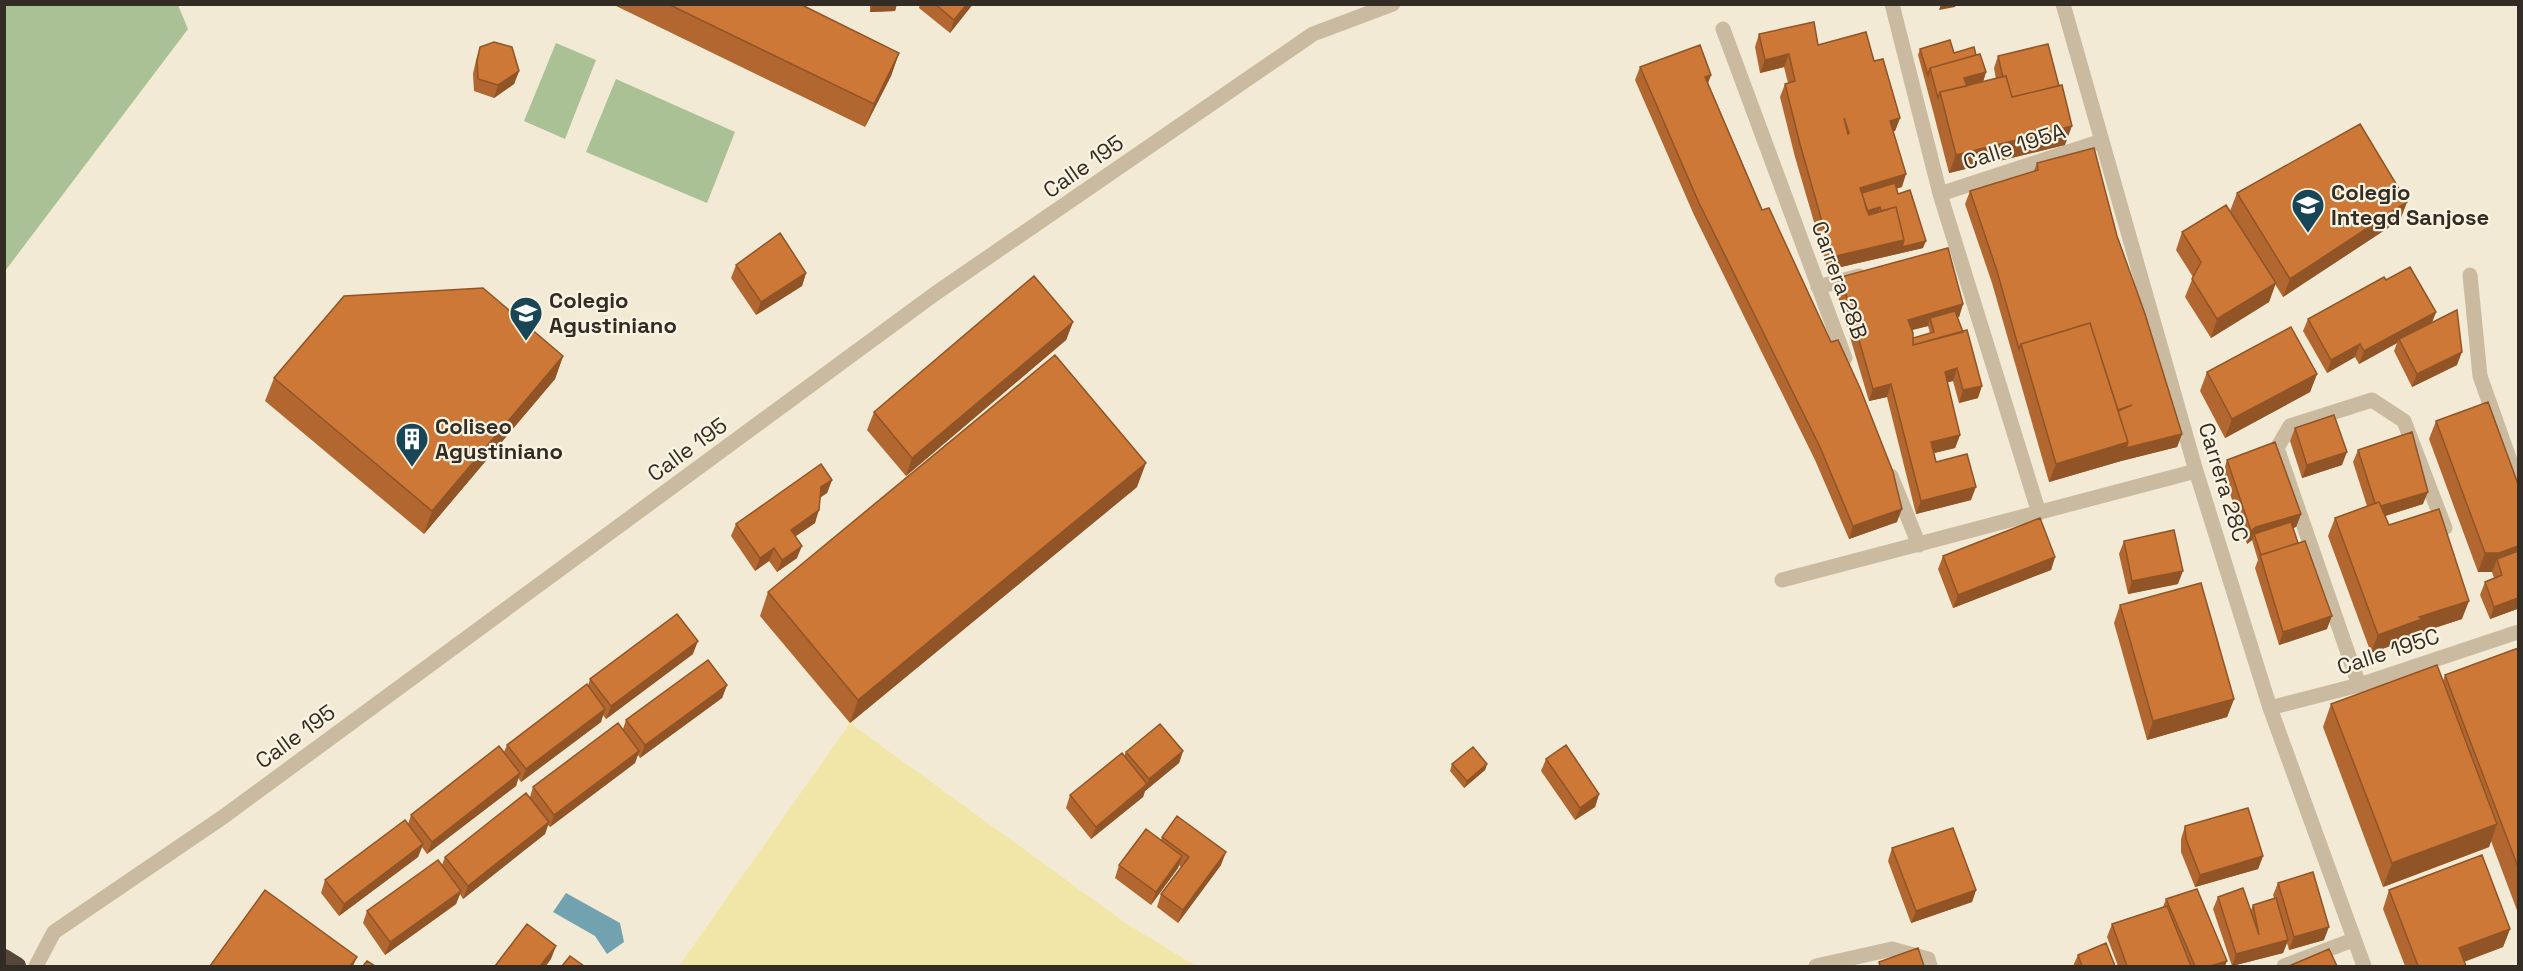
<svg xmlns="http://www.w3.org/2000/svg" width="2523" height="971" viewBox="0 0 2523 971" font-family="'Space Grotesk',sans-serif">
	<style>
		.green { fill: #a9c194 }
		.sand { fill: #f1e6a8 }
		.water { fill: #72a2b0 }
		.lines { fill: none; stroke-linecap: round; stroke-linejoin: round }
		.street { stroke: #cabba0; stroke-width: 15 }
		.highway { stroke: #55483a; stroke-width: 18 }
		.wall { fill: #b1672f; fill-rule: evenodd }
		.shaded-wall { fill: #905426 }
		.building { fill: #ce7837; stroke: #905426; stroke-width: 1.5; fill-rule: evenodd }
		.labels { text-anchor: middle; stroke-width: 4.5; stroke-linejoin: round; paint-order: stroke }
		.street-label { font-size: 22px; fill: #332c24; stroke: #faf3e1 }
		.poi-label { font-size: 22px; font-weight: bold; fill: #332c24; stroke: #faf3e1; text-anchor: start }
	</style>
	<rect width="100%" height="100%" fill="#f2ead5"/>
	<path class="green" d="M5,4L178,5L188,29L5,271Z
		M556,43L596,60L565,139L524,121Z
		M616,79L735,132L707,203L586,152Z"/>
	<path class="sand" d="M850,723L1127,924L1196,966H679Z"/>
	<path class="water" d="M566,893L620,923L624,942L607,954L595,936L553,912Z"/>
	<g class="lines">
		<path class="street" d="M1892,4L1940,194L2039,513
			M2063,4L2196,471L2270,708L2364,966
			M1723,29L1845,358
			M1940,194L2102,141
			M2470,275L2480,376L2518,483
			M1818,287L1859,276
			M1891,476L1919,545
			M1782,580L2196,471
			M2359,685L2277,448L2290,426L2372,400L2404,421L2445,528
			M2270,708L2359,685L2518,632
			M36,966L54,932L223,817L936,293L1313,34L1393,4
			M1816,966L1892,949L1928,959L1930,966
			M2284,966L2353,940"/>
		<path class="highway" d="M4,958L17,966"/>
	</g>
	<path class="wall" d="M612,4H800L899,53L891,76L865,127Z
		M870,4H897L895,11L870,12Z
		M920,4H973L950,33L919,8Z
		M1759,34L1818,45L1874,61L1900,118L1895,131H1893L1902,187L1896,188L1923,248L1828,270L1795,157L1780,97L1785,84L1788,83L1784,67L1760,73L1755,47Z
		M480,47L519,71L514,84L494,98L474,91L473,74L476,60Z
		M1920,49L1976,55L1986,72L1983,82L1996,79L1994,68L1998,56L2059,86L2065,145L1949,173L1933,111L1918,55Z
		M1640,67L1711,75L1708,83L1897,522L1849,539L1815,460L1694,215L1635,80Z
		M2037,163L2117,236L2182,434L2177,447L2121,461L2049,482L1992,283L1965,204L1970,191L2034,171Z
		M2237,193L2407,202L2400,220L2283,297L2275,284L2269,302L2211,338L2185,297L2193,277L2176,250L2182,232L2230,211Z
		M736,265L806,273L802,286L756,315L731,278Z
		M1841,277L1963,304L1959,317H1957L1978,398L1959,403L1953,381L1947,382L1960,435L1955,448L1934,453L1936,462L1971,500L1916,514L1887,397L1869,401L1836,290ZM1928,326L1930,333L1913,338L1912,330Z
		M2386,280L2436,312L2432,322L2457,365L2412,387L2394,351L2397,343L2359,364L2355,357L2327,373L2303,331L2308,319Z
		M1073,322L1066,340L906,476L867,430L874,412Z
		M563,356L555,379L424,534L265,401L274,378Z
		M2207,372L2317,374L2310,392L2225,438L2200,391Z
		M2436,421L2518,484V611L2517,609L2490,619L2480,595L2485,582L2494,578L2492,572H2478L2429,439Z
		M2295,428L2342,465L2302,478L2290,441Z
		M2358,450L2423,504L2385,516L2389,525L2462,619L2416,634L2415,637L2371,653L2328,536L2335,518L2367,506L2353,462Z
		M2227,460L2301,514L2296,527L2293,528L2327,629L2279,645L2255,568L2258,560L2252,540L2247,544L2223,473Z
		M832,480L827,493L820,497L815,523L795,536L797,558L777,572L769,561L755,571L731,536L736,524Z
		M1137,487L850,723L760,616L768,592Z
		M2124,541L2178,584L2128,594L2119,554Z
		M1943,556L2055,557L2051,570L1953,608L1938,569Z
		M2120,605L2234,699L2227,717L2147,740L2114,623Z
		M2518,648V913L2491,841L2489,847L2383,887L2323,727L2331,704L2443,681L2445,675Z
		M693,654L606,719L603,715L601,722L521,782L518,778L516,786L427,854L422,847L418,857L339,916L321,893L325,880L408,824L411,815L504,752L507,745L588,686L590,679Z
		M727,685L722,698L640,758L638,755L635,763L550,827L548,825L545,834L463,899L460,894L456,904L385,955L363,923L367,911L442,865L445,857L530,797L533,787L623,729L626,720Z
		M1183,751L1179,763L1145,791L1143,797L1091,839L1066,808L1070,795L1124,756L1126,752Z
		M1546,759L1599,794L1595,807L1575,820L1541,771Z
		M1452,764H1487L1485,770L1464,788L1450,771Z
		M2185,826L2263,856L2258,869L2195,887L2181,852V839Z
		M1162,837L1221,865L1178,923L1157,907L1161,894L1181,867L1179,865L1178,868L1151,905L1115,878L1119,865L1161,840Z
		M1892,848L1976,890L1972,902L1911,923L1888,861Z
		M2278,883L2324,940L2289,950L2287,943L2283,953L2232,966L2213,909L2218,897L2251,910L2253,905L2274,898L2273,895Z
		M2389,890L2510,929L2503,947L2464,962L2466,966H2405L2383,909Z
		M2166,899L2225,966H2118L2107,937L2112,924L2163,907Z
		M2078,955L2115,966H2073Z"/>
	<path class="shaded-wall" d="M897,4L895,11L870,12L872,6Z
		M967,4H973L950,33L954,20Z
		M1941,4H1956L1955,7L1939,10Z
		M899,53L891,76L865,127L874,104Z
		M1789,54L1784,67L1760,73L1765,60Z
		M519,71L514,84L494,98L498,85Z
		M1986,72L1982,85L1960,91L1964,78Z
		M1711,75L1706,88L1705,77Z
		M1900,118L1895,131L1885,134L1890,121Z
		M2072,126L2065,145L1949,173L1956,155Z
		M1906,174L1902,187L1860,200V188Z
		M2407,202L2400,220L2283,297L2290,279Z
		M1880,207L1878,214L1862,219L1864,212Z
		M1904,240L1926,241L1923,248L1828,270L1832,257Z
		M806,273L802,286L756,315L761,302Z
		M2276,283L2269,302L2211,338L2217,319Z
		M1963,304L1959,317L1931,325L1930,318L1928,326L1904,332L1908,320Z
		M2436,312L2431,325L2399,339L2397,343L2359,364L2364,351Z
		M1073,322L1066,340L906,476L912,458Z
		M2360,344L2355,357L2327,373L2331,360Z
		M2462,352L2457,365L2412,387L2417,374Z
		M563,356L555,379L424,534L432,511Z
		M1957,368L1953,381L1940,384L1945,372Z
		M2317,374L2310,392L2225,438L2232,419Z
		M1891,384L1887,397L1869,401L1873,389Z
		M1982,386L1978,398L1959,403L1963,390Z
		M2182,434L2177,447L2121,461L2049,482L2056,464L2128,442Z
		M1960,435L1955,448L1926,455L1931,442Z
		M2347,452L2342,465L2302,478L2307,465Z
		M1146,463L1137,487L850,723L858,700Z
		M832,480L827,493L817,500L821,487Z
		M1976,487L1971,500L1916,514L1921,501Z
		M2428,492L2423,504L2372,520L2376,507Z
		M1902,509L1897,522L1849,539L1853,526Z
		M819,510L815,523L786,543L791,530Z
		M2301,514L2296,527L2256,539L2254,534L2252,540L2247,544L2251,531L2256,527Z
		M802,546L797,558L777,572L782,560Z
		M2518,546V562L2497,559L2492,572H2478L2485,553Z
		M774,548L769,561L755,571L760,558Z
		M2055,557L2051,570L1953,608L1958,595Z
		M2183,571L2178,584L2128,594L2132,581Z
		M2518,598V606L2517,609L2490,619L2494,607Z
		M2469,601L2462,619L2416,634L2415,637L2371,653L2378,635L2419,617Z
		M2332,616L2327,629L2279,645L2283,632Z
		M698,641L693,654L606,719L611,706Z
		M727,685L722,698L640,758L645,745Z
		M2234,699L2227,717L2147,740L2153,721Z
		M605,709L601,722L521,782L526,769Z
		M639,751L635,763L550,827L554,815Z
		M1183,751L1179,763L1145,791L1143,797L1091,839L1096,827L1147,785L1149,779Z
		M1487,764L1485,770L1464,788L1467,781Z
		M520,773L516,786L427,854L432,842Z
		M1599,794L1595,807L1575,820L1580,808Z
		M549,822L545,834L463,899L468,886Z
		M2497,824L2489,847L2383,887L2392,863Z
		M423,844L418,857L339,916L344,904Z
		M1226,852L1221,865L1178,923L1183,910Z
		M1182,856L1178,868L1151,905L1156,892Z
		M2263,856L2258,869L2195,887L2200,875Z
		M1976,890L1972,902L1911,923L1916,911Z
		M461,891L456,904L385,955L390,942Z
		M2329,927L2324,940L2289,950L2294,937Z
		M2510,929L2503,947L2452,966L2459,948Z
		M2288,940L2283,953L2232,966L2236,954Z
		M556,946L551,959L546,966H540Z
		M357,957L353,966H350Z
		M2227,961L2225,966H2210Z"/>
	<path class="building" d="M668,4H800L899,53L874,104Z
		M935,4H967L954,20Z
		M1814,22L1818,45L1866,32L1874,61L1883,59L1900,118L1890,121L1906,174L1860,188L1869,215L1896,207L1904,240L1832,257L1800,144L1785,84L1795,81L1789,54L1765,60L1759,34ZM1844,118L1849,133L1848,134Z
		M1950,40L1954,53L1974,47L1976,55L1930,68L1928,75L1920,49Z
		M494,42L512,47L519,71L498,85L478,79L477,61L480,47Z
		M2048,44L2059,86L2012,97L2006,76L2003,77L1998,56Z
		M1700,45L1711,75L1705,77L1762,210L1769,208L1831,342L1838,340L1860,388L1893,472L1902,509L1853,526L1820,447L1699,203L1640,67Z
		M1980,54L1986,72L1964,78L1967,86L1940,92L1938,98L1930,68Z
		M2006,76L2012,97L2062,85L2072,126L1956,155L1940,92Z
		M2360,124L2407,202L2290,279L2237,193Z
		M2094,148L2117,236L2145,314L2182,434L2126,448L2128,442L2118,411L2132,405L2118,410L2090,323L2021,344L2019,349L1997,271L1970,191L2038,170L2037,163Z
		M1895,183L1898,194L1910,190L1926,241L1902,247L1904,240L1896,207L1881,211L1880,207L1867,211L1862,193Z
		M2226,205L2276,283L2217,319L2192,279L2201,262L2182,232Z
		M780,233L806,273L761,302L736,265Z
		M1948,248L1963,304L1908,320L1913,333V345L1967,330L1982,386L1963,390L1957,368L1945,372L1960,435L1931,442L1936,462L1967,454L1976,487L1921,501L1891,384L1873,389L1841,277Z
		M2410,267L2436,312L2364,351L2360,344L2331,360L2308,319L2384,277L2386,280Z
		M1034,276L1073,322L912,458L874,412Z
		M483,288L563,356L432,511L274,378L344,296Z
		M2457,310L2462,352L2417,374L2399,339Z
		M1955,311L1963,332L1913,345V338L1934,332L1930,318Z
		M2090,323L2128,442L2056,464L2021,344Z
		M2291,327L2317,374L2232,419L2207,372Z
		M1055,355L1146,463L858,700L768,592Z
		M2488,402L2518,484V546L2499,553H2485L2436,421Z
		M2334,415L2347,452L2307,465L2295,428Z
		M2412,432L2428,492L2381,506L2379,502L2375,503L2358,450Z
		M2275,442L2301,514L2256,527L2251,531L2227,460Z
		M821,464L832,480L821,487L819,510L791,530L802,546L782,560L774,548L760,558L736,524Z
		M2379,502L2389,525L2439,509L2469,601L2419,617L2422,619L2378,635L2335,518Z
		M2040,518L2055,557L1958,595L1943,556Z
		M2291,522L2298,543L2261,555L2254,534Z
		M2174,530L2183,571L2132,581L2124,541Z
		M2305,541L2332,616L2283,632L2260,555Z
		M2518,551V598L2494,607L2485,582L2502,575L2497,559Z
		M2201,583L2234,699L2153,721L2120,605Z
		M677,614L698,641L611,706L590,679Z
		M2518,648V867L2445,675Z
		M708,660L727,685L645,745L626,720Z
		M2437,665L2497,824L2392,863L2331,704Z
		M587,684L605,709L526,769L507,745Z
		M618,723L639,751L554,815L533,787Z
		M1160,724L1183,751L1149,779L1126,752Z
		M1566,745L1599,794L1580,808L1546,759Z
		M499,746L520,773L432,842L411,815Z
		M1473,747L1487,764L1467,781L1452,764Z
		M1122,753L1147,784L1096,827L1070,795Z
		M526,793L549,822L468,886L445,857Z
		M2248,808L2263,856L2200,875L2186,839L2185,826Z
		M1177,816L1226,852L1183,910L1161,894L1189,857L1162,837Z
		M405,820L423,844L344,904L325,880Z
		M1953,828L1976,890L1916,911L1892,848Z
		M1146,829L1182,856L1156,892L1119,865Z
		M2482,855L2510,929L2459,948L2466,966H2418L2389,890Z
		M438,860L461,891L390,942L367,911Z
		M2313,872L2329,927L2294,937L2278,883Z
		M2243,888L2259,935L2253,905L2276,898L2288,940L2236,954L2218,897Z
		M2197,889L2227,961L2210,966H2195L2166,899Z
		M265,890L357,957L350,966H210Z
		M2167,906L2191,966H2127L2112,924Z
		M527,924L556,946L540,966H495Z
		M2106,943L2115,966H2082L2078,955Z
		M1918,948L1924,966H1880L1879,962Z
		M2329,949L2337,966H2289Z
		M570,956L584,966H562Z
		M367,961L375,966H363Z"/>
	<defs>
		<g id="school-pin" transform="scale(1.725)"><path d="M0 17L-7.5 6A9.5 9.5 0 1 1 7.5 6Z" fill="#184657" stroke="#faf3e1"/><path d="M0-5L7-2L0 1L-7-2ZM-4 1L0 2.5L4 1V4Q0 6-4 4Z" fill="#fff"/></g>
		<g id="building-pin" transform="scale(1.725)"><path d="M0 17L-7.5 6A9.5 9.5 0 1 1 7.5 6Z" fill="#184657" stroke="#faf3e1"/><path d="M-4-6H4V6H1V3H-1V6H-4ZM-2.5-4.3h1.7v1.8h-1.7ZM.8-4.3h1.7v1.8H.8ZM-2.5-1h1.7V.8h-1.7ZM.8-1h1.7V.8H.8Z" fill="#fff"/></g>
	</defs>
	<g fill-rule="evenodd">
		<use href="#school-pin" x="2308" y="205"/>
		<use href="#school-pin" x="526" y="313"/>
		<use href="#building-pin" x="412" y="439"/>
	</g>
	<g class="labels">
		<g class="street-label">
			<text transform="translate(2014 146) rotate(-18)" y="8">Calle 195A</text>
			<text transform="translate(1083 166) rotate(-35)" y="8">Calle 195</text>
			<text transform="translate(1840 280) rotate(70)" y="8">Carrera 28B</text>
			<text transform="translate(687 449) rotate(-36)" y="8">Calle 195</text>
			<text transform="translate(2224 482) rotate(73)" y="8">Carrera 28C</text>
			<text transform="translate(2388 651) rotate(-18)" y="8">Calle 195C</text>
			<text transform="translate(295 736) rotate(-36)" y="8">Calle 195</text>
		</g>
		<g class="poi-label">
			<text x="2331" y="200">Colegio<tspan x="2331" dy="25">Integd Sanjose</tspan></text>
			<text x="549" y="308">Colegio<tspan x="549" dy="25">Agustiniano</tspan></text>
			<text x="435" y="434">Coliseo<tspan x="435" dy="25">Agustiniano</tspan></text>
		</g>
	</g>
	<rect width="2523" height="971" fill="none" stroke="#332c24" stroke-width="12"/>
</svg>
